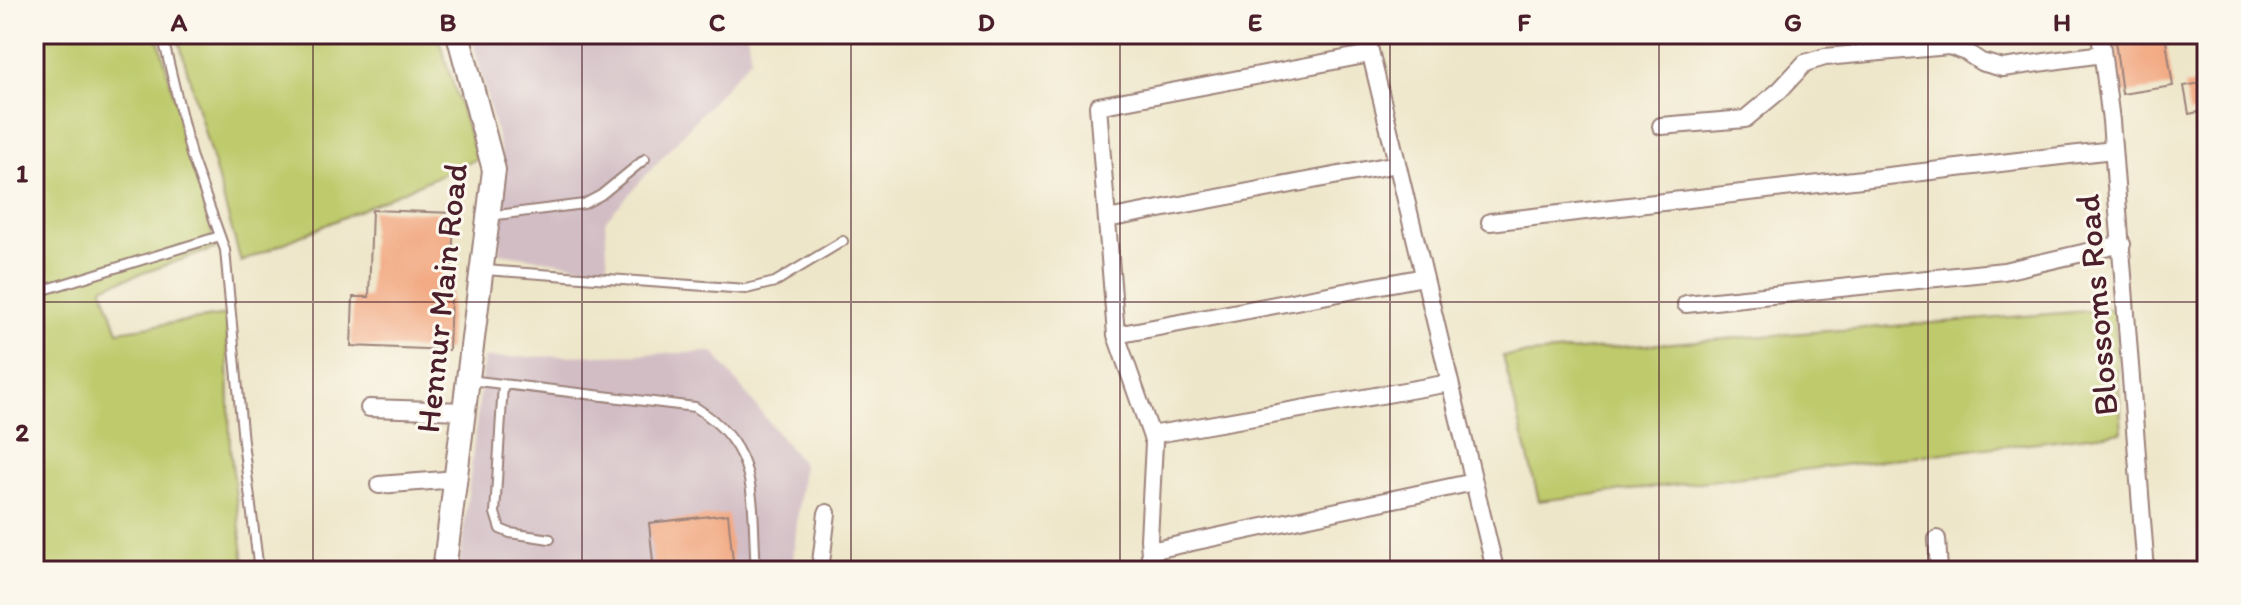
<svg xmlns="http://www.w3.org/2000/svg" width="2241" height="605" viewBox="0 0 2241 605" font-family="Itim,sans-serif">
	<style>
		.industrial { fill: #d2bdc5 }
		.green { fill: #beca6c; stroke: #84744c; stroke-width: 2 }
		.building { fill: #f2a982 }
		.lines { fill: none; stroke-linecap: round; stroke-linejoin: round }
		.service-casing { stroke: #9c827a; stroke-width: 12 }
		.minor-casing { stroke: #9c827a; stroke-width: 20 }
		.secondary-casing { stroke: #9c827a; stroke-width: 26 }
		.service { stroke: #fff; stroke-width: 8 }
		.minor { stroke: #fff; stroke-width: 16 }
		.secondary { stroke: #fff; stroke-width: 22 }
		.grid { fill: none; stroke: #4a1f2b; stroke-width: 2; stroke-opacity: 0.55 }
		.labels { text-anchor: middle; stroke-width: 6; stroke-linejoin: round; paint-order: stroke }
		.street-label { font-size: 34px; fill: #4a1f2b; stroke: #fbf7ec }
		.neatline { fill: none; stroke: #4a1f2b; stroke-width: 3 }
		.grid-label { font-size: 26px; text-anchor: middle; font-weight: bold; fill: #4a1f2b }
	</style>
	<rect width="100%" height="100%" fill="#fbf7ec"/>
	<filter id="ink" filterUnits="userSpaceOnUse"><feTurbulence type="fractalNoise" baseFrequency=".0125" numOctaves="2"/><feDisplacementMap in="SourceGraphic" scale="16" xChannelSelector="R" yChannelSelector="G"/><feConvolveMatrix kernelMatrix="1 2 1 2 8 2 1 2 1" color-interpolation-filters="sRGB"/></filter>
	<filter id="wash" filterUnits="userSpaceOnUse"><feTurbulence type="fractalNoise" baseFrequency=".006" numOctaves="4" result="noise"/><feDisplacementMap in="SourceGraphic" scale="32" xChannelSelector="R" yChannelSelector="G"/><feGaussianBlur stdDeviation="1.8" result="paint"/><feColorMatrix in="noise" values="0 0 0 0 0 0 0 0 0 0 0 0 0 0 0 0 0 1.4 0 .05"/><feComposite in="paint" operator="in"/></filter>
	<g filter="url(#wash)">
		<rect width="100%" height="100%" fill="#eee6c9"/>
		<path class="industrial" d="M471,34H747L751,58L605,221L608,270L500,253L501,152Z
			M713,352L803,465L792,571H459L484,358Z"/>
		<path class="green" d="M34,34H157L216,248L102,287L118,331L227,315L230,447L245,571H34Z
			M177,34H437L477,159L241,262Z
			M2114,309L2122,432L1539,501L1503,356Z"/>
		<g id="blocks">
			<path class="building" d="M2154,34H2165L2173,86L2122,94L2115,40Z
				M2207,82V110L2189,114L2184,86Z
				M372,210L454,213L449,350L351,346L353,297H369Z
				M728,514L734,571H654L649,523Z"/>
		</g>
	</g>
	<g filter="url(#ink)">
		<use href="#blocks" fill-opacity="0" stroke="#9c827a" stroke-width="2"/>
		<g class="lines">
			<g class="service-casing">
				<path id="service" d="M162,34L191,155L225,250L243,442L259,571
					M489,216L584,204L601,195L645,159
					M485,270L746,289L775,282L843,241
					M34,293L220,236
					M469,380L695,407C762,448 751,502 756,571
					M503,384L495,513L500,529L510,533L550,539"/>
			</g>
			<g class="minor-casing">
				<path id="minor" d="M1366,34L1494,565
					M2100,34L2111,121L2146,571
					M1661,126L1745,119L1780,90L1805,63L1825,57L1949,46L1966,52L1981,62L2003,68L2102,54
					M1107,219L1397,164
					M1490,222L2113,150
					M1686,304L2004,271L2122,244
					M1116,335L1424,277
					M369,408L465,411
					M1151,435L1450,383
					M379,485L457,479
					M1937,539L1939,571
					M1150,551L1474,482
					M820,571L827,513
					M1151,571L1149,539L1154,443L1116,335L1098,106L1370,54"/>
			</g>
			<g class="secondary-casing">
				<path id="secondary" d="M444,571L494,170L458,34"/>
			</g>
			<use href="#service" class="service"/>
			<use href="#minor" class="minor"/>
			<use href="#secondary" class="secondary"/>
		</g>
	</g>
	<path class="grid" d="M313,34V571M582,34V571M851,34V571M1120,34V571M1390,34V571M1659,34V571M1928,34V571M34,302H2207"/>
	<g class="labels">
		<g class="street-label">
			<text transform="translate(441 298) rotate(-84)" y="12">Hennur Main Road</text>
			<text transform="translate(2096 305) rotate(-95)" y="12">Blossoms Road</text>
		</g>
	</g>
	<rect width="2241" height="605" fill="none" stroke="#fbf7ec" stroke-width="88"/>
	<rect x="44" y="44" width="2153" height="517" class="neatline"/>
	<g class="grid-label">
		<text x="179" y="31">A</text>
		<text x="448" y="31">B</text>
		<text x="717" y="31">C</text>
		<text x="986" y="31">D</text>
		<text x="1255" y="31">E</text>
		<text x="1524" y="31">F</text>
		<text x="1793" y="31">G</text>
		<text x="2062" y="31">H</text>
		<text x="22" y="182">1</text>
		<text x="22" y="441">2</text>
	</g>
</svg>
